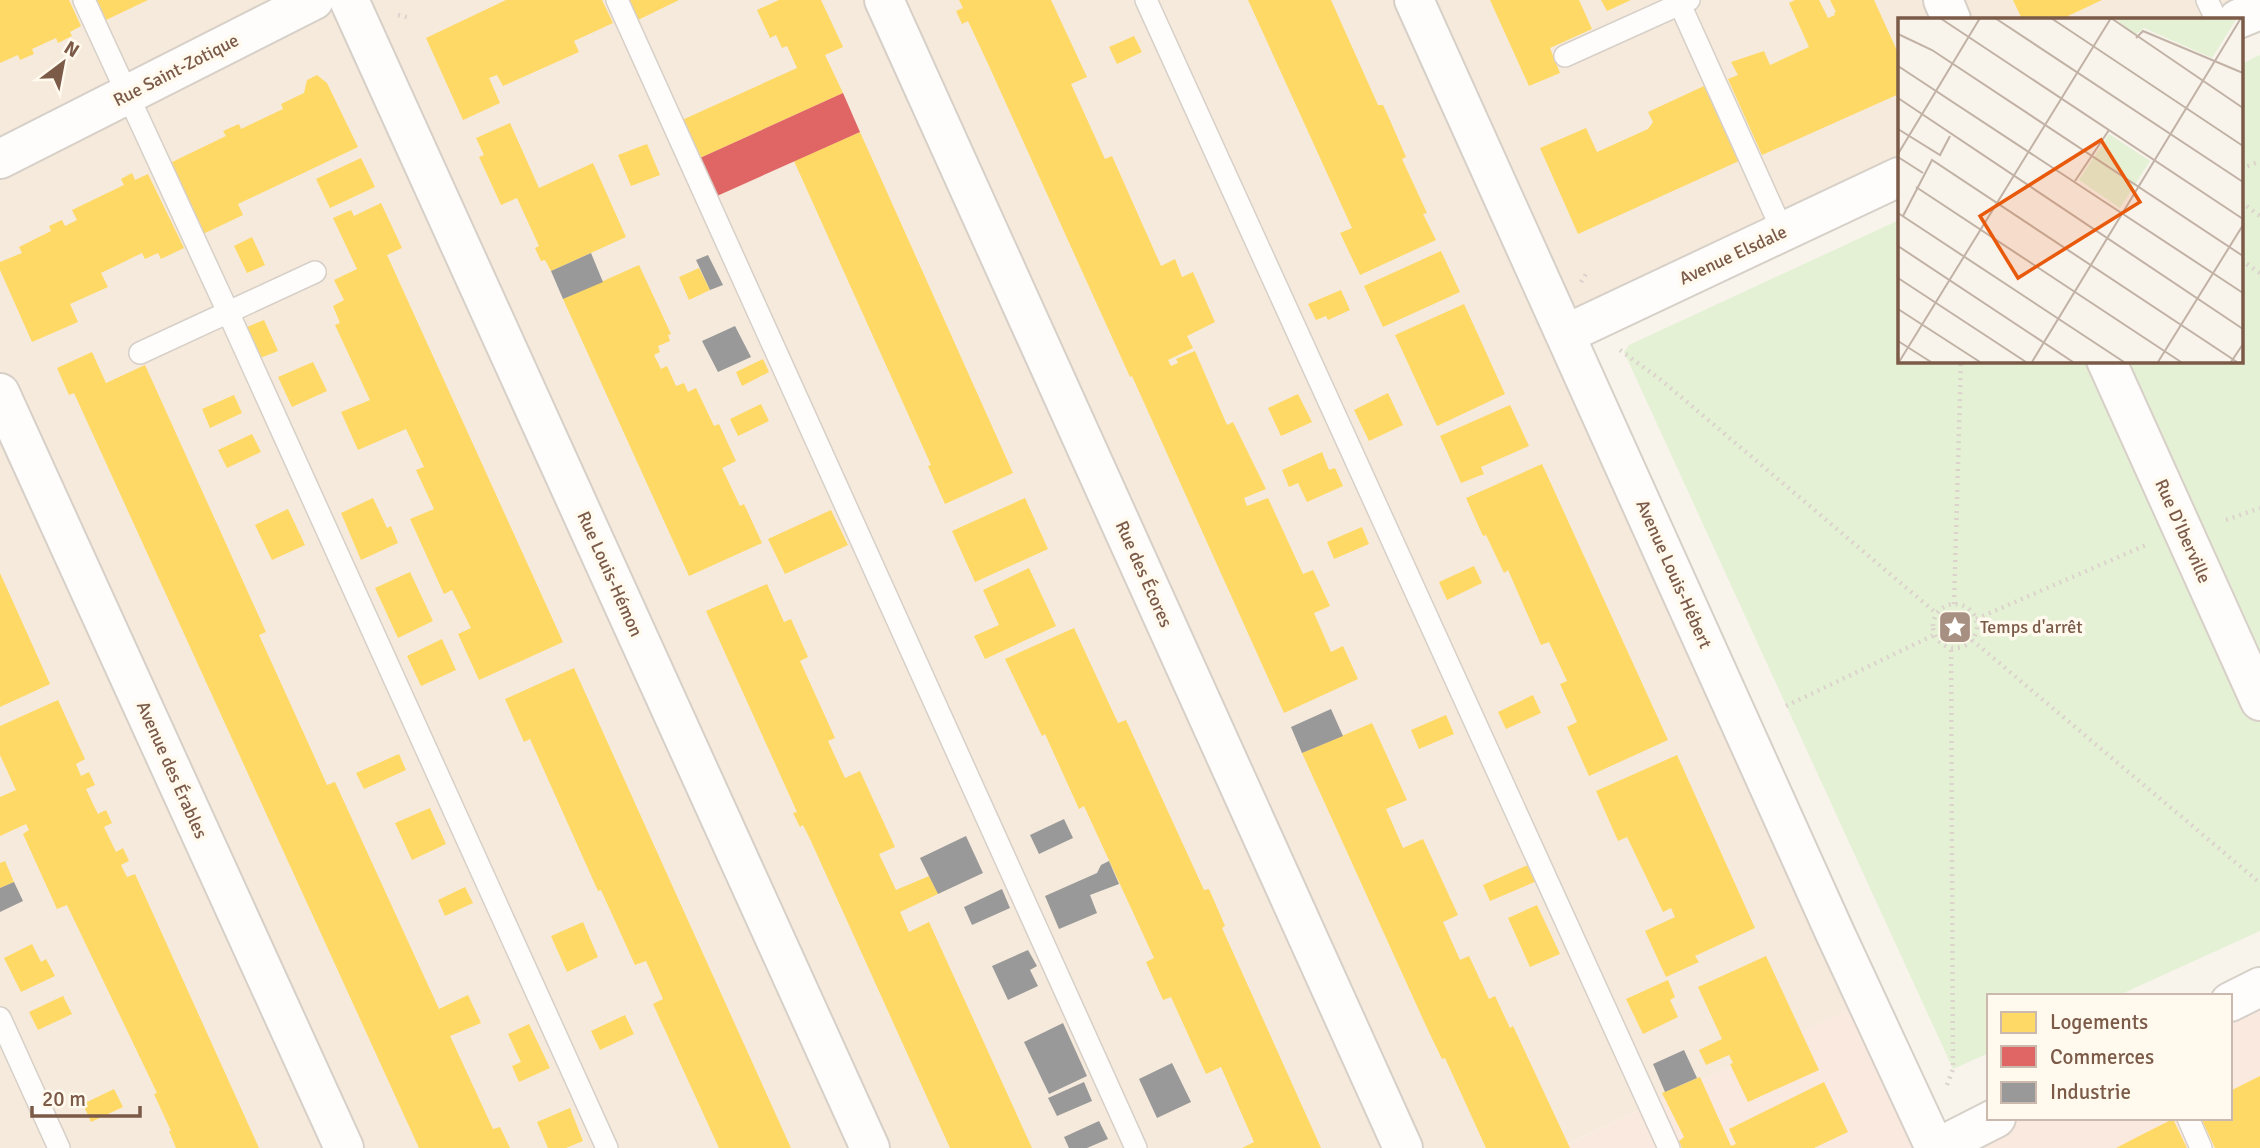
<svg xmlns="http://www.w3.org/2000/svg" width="2260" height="1148" viewBox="0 0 2260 1148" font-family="Signika,sans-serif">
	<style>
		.residential { fill: #f5eadb }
		.commercial { fill: #f9e9df }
		.green { fill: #e4f1d5 }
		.homes { fill: #ffd966 }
		.shops { fill: #e06666 }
		.industry { fill: #999 }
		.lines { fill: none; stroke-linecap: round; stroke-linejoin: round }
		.service-casing { stroke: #d7d0c8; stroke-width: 24 }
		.minor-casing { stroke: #d7d0c8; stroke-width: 42 }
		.tertiary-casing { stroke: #d7d0c8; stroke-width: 42 }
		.secondary-casing { stroke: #d8d0c8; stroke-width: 42 }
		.path { stroke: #dcd3cd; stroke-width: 4.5; stroke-dasharray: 2 5; stroke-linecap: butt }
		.service { stroke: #fefdfc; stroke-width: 21 }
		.minor { stroke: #fefdfc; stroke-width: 38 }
		.tertiary { stroke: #fefdfc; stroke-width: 38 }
		.secondary { stroke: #fefdfc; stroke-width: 38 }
		.labels { text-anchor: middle; stroke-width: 7; stroke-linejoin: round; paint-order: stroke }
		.street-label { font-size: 18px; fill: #7b5a48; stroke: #fff9ee }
		.poi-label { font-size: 18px; fill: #7b5a48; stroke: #fff9ee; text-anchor: start }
		.inset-road { fill: none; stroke: #c2b1a5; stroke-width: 2 }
		.view { fill: #e8590c; fill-opacity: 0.15; stroke: #e8590c; stroke-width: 3.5 }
		.inset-edge { fill: none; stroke: #7b5a48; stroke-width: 3.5 }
	</style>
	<rect width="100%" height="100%" fill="#f8f4ec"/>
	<path class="residential" d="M0,0H2260L2238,19H1899V177L1567,334L1866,1001L1559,1148H0Z"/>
	<path class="commercial" d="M2260,988V1148H1937L1997,1118H2230V1003Z
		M1866,1001L1935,1148H1560Z"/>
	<path class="green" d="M2260,55V931L2117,996H1989V1053L1953,1069L1624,352L1629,345L1899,220V360H2241V64Z"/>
	<path class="homes" d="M0,0H69L81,26L70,32L72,36L58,43L56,38L32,49L34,54L20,60L18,55L0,63Z
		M97,0H148L106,20Z
		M506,0H602L613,23L574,41L579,52L503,86L497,75L489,78L500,103L463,120L426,38Z
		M629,0H679L638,20Z
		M779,0H821L843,47L825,55L843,93L700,158L682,120L797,68L787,46L782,48L776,35L770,38L757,10Z
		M959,0H1051L1087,77L1071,84L1105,159L1112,156L1161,266L1175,259L1182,277L1193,272L1215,322L1187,336L1193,348L1168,360L1171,366L1178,363L1176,359L1195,351L1227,425L1233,422L1266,489L1244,498L1247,506L1268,498L1303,574L1313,570L1330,606L1314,613L1331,652L1343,646L1358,679L1284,713L1132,376L1130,377L989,66L968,21L962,24L956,11L963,8Z
		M1248,0H1331L1378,105H1383L1389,118L1406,157L1402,159L1427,213L1423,214L1436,240L1360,275L1340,233L1352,228Z
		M1490,0H1579L1592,29L1550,48L1560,73L1529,86Z
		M1601,0H1631L1607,11Z
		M1795,0H1819L1828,18L1835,15L1834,13L1836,12L1830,0H1874L1899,55V94L1762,155L1728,79L1738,75L1731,62L1764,51L1770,65L1809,47L1789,3Z
		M2013,0H2102L2068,16L2069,19H2022Z
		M1134,36L1142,52L1117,64L1109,47Z
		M317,75L327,83L358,147L238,204L243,215L203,234L170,163L226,136L223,131L239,124L241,129L283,109L281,104L304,93L307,80Z
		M1704,86L1739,161L1578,234L1540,148L1586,128L1597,152L1648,129L1653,122L1648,112Z
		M510,123L539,188L593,163L626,237L551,271L545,260L541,261L535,248L539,246L517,198L501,205L479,157L484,155L476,138Z
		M860,132L1013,473L945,504L928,466L931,465L794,161Z
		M647,144L660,175L631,186L618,155Z
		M361,158L375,187L330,208L316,179Z
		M132,173L135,180L148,174L184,248L161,259L158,253L145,259L142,253L101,273L108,287L70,304L78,322L32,342L0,270V262L22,253L19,247L51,231L49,226L62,220L65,226L77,220L72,210L124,185L121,179Z
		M381,203L402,248L387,255L563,642L479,680L458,634L471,628L452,590L444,594L410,519L434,509L416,470L424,467L406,429L358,450L341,412L370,400L335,325L340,323L333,306L344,300L334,280L357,269L333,218L351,210L354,216Z
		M252,237L265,265L247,273L234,246Z
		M1441,251L1460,292L1383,327L1364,286Z
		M639,265L671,334L668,335L670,341L658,346L660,352L654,355L661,369L667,366L676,386L684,383L688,392L696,388L714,426L719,424L736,461L722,468L740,506L744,504L762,543L689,576L563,299Z
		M699,268L710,290L689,300L679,277Z
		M1341,290L1350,310L1328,320L1326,316L1316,320L1308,304Z
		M1464,304L1505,394L1437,426L1395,335Z
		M264,320L278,351L260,358L247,327Z
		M92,352L106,383L145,365L266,632L259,635L310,747L327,785L335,782L439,1009L468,995L481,1023L450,1036L493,1129L500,1127L510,1148H419L74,393L69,395L57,368Z
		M763,359L769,372L742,386L736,372Z
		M313,362L327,391L292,407L278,377Z
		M1388,393L1403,425L1369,441L1354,410Z
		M1298,394L1312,422L1281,436L1268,408Z
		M234,395L242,413L210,428L202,409Z
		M761,404L769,421L738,436L730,419Z
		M1510,405L1529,446L1481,467L1484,474L1461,483L1440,436Z
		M252,434L261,452L227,468L218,450Z
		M1322,452L1329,470L1335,468L1343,486L1307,502L1298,483L1289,487L1282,470Z
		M1542,464L1668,740L1589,776L1567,727L1577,722L1560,684L1567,681L1549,642L1541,645L1508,570L1504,573L1486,535L1483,536L1466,498Z
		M373,498L387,528L391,526L398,543L361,560L341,513Z
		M1025,498L1048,549L975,582L952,531Z
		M288,509L305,545L272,560L255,525Z
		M831,510L848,545L785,574L768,539Z
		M1362,527L1369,544L1334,559L1327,542Z
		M1474,566L1482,583L1447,600L1439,582Z
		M1029,568L1056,626L985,659L974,636L999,625L983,590Z
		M410,572L433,621L398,638L375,588Z
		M0,573L50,684L0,707Z
		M767,584L784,622L791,619L808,657L800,661L835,738L828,741L845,778L860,771L895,847L879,854L896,890L929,876L938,894L900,912L909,932L929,922L1032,1148H950L810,839L803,825L800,827L793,813L797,812L706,611Z
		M1074,628L1118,723L1126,720L1204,890L1209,889L1225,926L1222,928L1321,1148H1242L1254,1142L1221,1067L1206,1074L1171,997L1163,1000L1146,962L1154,958L1084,806L1079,809L1045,734L1042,736L1005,659Z
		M442,639L456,670L421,686L407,656Z
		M574,668L662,863L791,1148H719L653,1004L663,999L646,961L635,965L601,890L598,891L530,739L524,742L505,699Z
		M1533,695L1541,713L1506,729L1498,712Z
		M58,700L85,759L76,764L81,776L89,772L95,785L86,789L92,802L98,814L106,810L112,823L104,827L116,852L123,848L129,861L121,865L127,877L135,874L259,1148H176L169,1131H171L154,1094L157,1093L67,905L57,909L23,834L29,830L26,824L0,836V797L16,790L0,755V726Z
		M1446,715L1454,734L1419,749L1411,730Z
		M1372,723L1407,800L1386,809L1403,848L1423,839L1458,915L1443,922L1460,960L1469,956L1489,999L1495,996L1510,1028L1513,1026L1570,1148H1486L1445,1058L1442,1059L1427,1028L1302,753Z
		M399,754L406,770L364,789L356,773Z
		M1677,755L1755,928L1695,956L1699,962L1666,977L1645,931L1675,917L1671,908L1663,912L1627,837L1618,841L1596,791Z
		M430,808L446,844L412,860L395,823Z
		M5,861L14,882L0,888V863Z
		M1530,864L1537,881L1490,901L1483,885Z
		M465,887L473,903L445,916L438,900Z
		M1537,905L1560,954L1530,967L1508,918Z
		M583,922L598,957L567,972L551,936Z
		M32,944L41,962L46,959L55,976L21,992L4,958Z
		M1766,956L1819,1070L1748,1102L1730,1064L1733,1063L1729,1055L1706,1065L1699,1050L1722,1039L1698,987Z
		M1668,980L1675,997L1670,1000L1678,1017L1643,1034L1626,999Z
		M63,996L72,1014L38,1030L29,1012Z
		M625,1015L634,1034L600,1050L591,1031Z
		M529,1024L550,1068L519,1082L512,1066L521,1062L508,1034Z
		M2260,1076V1148H2215L2201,1118H2230V1091Z
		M1700,1077L1731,1146L1736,1144L1729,1129L1824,1082L1848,1132L1814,1148H1682L1679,1141L1684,1137L1662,1093Z
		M114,1089L123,1107L91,1122L83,1104Z
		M570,1108L583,1141L566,1148H548L537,1122Z
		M2173,1119L2187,1148H2116L2143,1134Z"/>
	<path class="shops" d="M843,93L860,132L717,196L700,158Z"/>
	<path class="industry" d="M591,253L603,282L563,299L551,271Z
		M708,255L723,285L710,290L696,260Z
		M735,326L751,357L718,372L702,341Z
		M1331,709L1343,736L1302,753L1291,727Z
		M1064,819L1073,838L1039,854L1030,835Z
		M966,836L983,873L938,894L920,858Z
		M1109,861L1119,884L1090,895L1097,913L1059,929L1045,896L1097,873L1101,865Z
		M14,882L23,901L0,912V888Z
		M1002,889L1010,908L972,925L964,907Z
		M1028,950L1037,966L1030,970L1038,986L1008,1000L992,966Z
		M1063,1023L1087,1076L1049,1094L1024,1042Z
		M1684,1050L1697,1078L1665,1092L1653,1064Z
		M1172,1063L1191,1102L1157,1118L1139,1079Z
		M1084,1082L1092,1101L1057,1116L1048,1098Z
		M1099,1121L1108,1139L1087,1148H1069L1064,1137Z"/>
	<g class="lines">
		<g class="service-casing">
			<path id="service" d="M84,0L228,312L607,1148
				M617,0L1136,1148
				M1146,0L1669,1148
				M1678,0L1783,232
				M2207,0L2216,19
				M1565,56L1689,0
				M140,353L315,272
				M0,1018L59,1148
				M2188,1118L2201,1148"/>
		</g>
		<g class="minor-casing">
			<path id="minor" d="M349,0L870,1148
				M884,0L1403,1148
				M1414,0L1835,933L1935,1148
				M2238,19L2260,10
				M1566,334L1899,177
				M0,393L344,1148"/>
		</g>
		<g class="tertiary-casing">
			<path id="tertiary" d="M0,159L314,0
				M2230,1002L2260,987
				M1937,1148L1996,1118"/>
		</g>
		<g class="secondary-casing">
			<path id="secondary" d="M1943,0L1951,19
				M2106,360L2260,701"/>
		</g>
		<path class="path" d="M398,15L410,18
			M2241,169L2260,161
			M2241,202L2260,216
			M2241,260L2260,273
			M1581,282L1588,271
			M1620,350L1661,380L1936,613
			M2226,520L2260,508
			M1933 626a22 22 0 1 1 44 0a22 22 0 1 1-44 0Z
			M1954,604L1961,360
			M1976,619L2146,545
			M1972,640L2260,883
			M1786,706L1934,635
			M1947,1085L1953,1069L1951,649"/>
		<use href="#service" class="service"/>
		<use href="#minor" class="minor"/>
		<use href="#tertiary" class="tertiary"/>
		<use href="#secondary" class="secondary"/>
	</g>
	<defs>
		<g id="sight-square" transform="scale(1.75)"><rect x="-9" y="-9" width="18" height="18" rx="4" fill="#a79081" stroke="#fff9ee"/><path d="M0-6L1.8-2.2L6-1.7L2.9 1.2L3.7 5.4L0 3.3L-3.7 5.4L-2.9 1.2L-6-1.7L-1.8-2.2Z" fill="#fff"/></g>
	</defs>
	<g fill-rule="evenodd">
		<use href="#sight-square" x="1955" y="627"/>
	</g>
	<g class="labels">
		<g class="street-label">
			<text transform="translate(176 70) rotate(-27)" y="6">Rue Saint-Zotique</text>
			<text transform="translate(1733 255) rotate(-25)" y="6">Avenue Elsdale</text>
			<text transform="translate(2183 531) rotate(66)" y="6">Rue D'Iberville</text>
			<text transform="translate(610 574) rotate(66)" y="6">Rue Louis-Hémon</text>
			<text transform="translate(1144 574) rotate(66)" y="6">Rue des Écores</text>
			<text transform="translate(1674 574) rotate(66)" y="6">Avenue Louis-Hébert</text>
			<text transform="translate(172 770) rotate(66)" y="6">Avenue des Érables</text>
		</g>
		<g class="poi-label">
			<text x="1980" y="633">Temps d'arrêt</text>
		</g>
	</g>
	<g transform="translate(1898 18)">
		<rect width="345" height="345" fill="#f8f4ec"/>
		<path d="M217,0H339L314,40L246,10L237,17ZM211,116L252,143L222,190L181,162Z" fill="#e4f1d5"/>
		<path class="inset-road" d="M42,0L345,201M97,0L345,164M153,0L345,128M213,0L345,90M0,16L34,32L345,238M238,20L245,13L345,55M0,48L345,275M0,80L345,311M0,111L42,137L52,118M0,136L82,0M0,139L25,155M177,163L211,112M18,169L283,344M0,195L226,344M5,198L34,142L339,344M0,228L175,344M0,260L128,344M0,291L82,344M0,323L33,344M1,344L213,0M134,344L343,0M260,344L345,207M333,344L345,326"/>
		<path class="view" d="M203,122L242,184L120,260L82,198Z"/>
		<rect width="345" height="345" class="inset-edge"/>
	</g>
	<rect x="1987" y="994" width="245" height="126" fill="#fff9ee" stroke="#cab9ac" stroke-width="2"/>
	<rect x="2001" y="1012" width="35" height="21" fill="#ffd966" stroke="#cab9ac" stroke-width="2"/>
	<text x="2050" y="1029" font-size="21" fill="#7b5a48">Logements</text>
	<rect x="2001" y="1046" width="35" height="21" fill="#e06666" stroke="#cab9ac" stroke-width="2"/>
	<text x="2050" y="1064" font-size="21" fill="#7b5a48">Commerces</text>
	<rect x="2001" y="1082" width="35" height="21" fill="#999999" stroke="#cab9ac" stroke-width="2"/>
	<text x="2050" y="1099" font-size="21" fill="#7b5a48">Industrie</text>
	<g transform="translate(63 63) rotate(32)" stroke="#fff9ee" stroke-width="5" paint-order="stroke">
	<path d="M0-5L12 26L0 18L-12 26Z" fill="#7b5a48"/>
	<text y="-10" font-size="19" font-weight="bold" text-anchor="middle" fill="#7b5a48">N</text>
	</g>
	<path d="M32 1106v10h108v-10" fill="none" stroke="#7b5a48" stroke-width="3.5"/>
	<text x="42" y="1106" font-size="21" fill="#7b5a48" stroke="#fff9ee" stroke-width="5" paint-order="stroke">20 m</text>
</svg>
